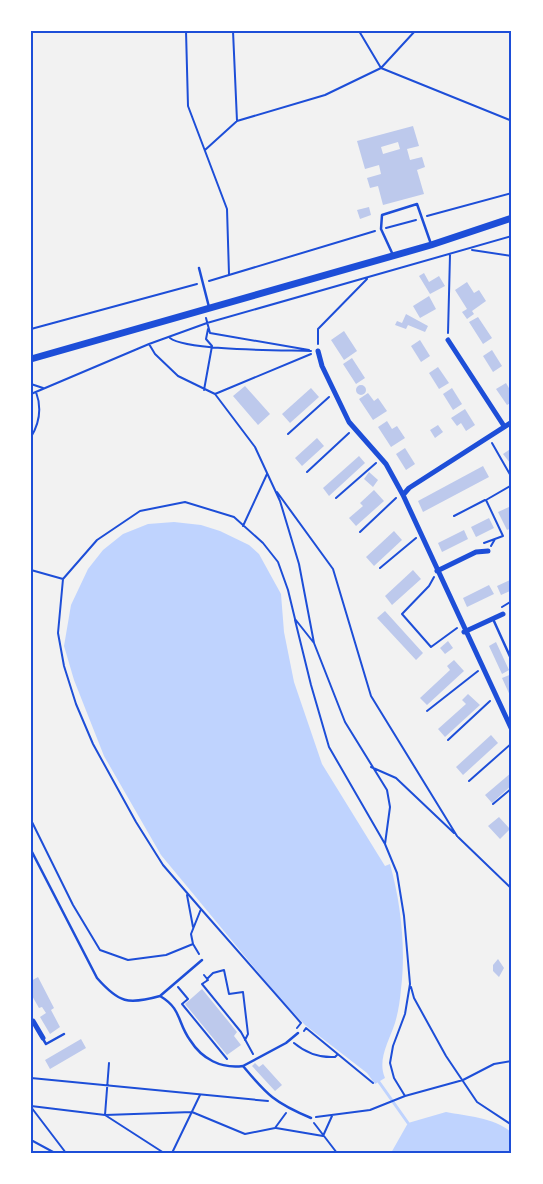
<svg xmlns="http://www.w3.org/2000/svg" width="543" height="1184" viewBox="0 0 543 1184" font-family="'Alegreya Sans',sans-serif">
	<style>
		.water { fill: #bfd3fe }
		.lines { fill: none; stroke-linecap: round; stroke-linejoin: round }
		.stream { stroke: #bfd3fe; stroke-width: 3 }
		.building { fill: #bdc9ec; fill-rule: evenodd }
		.path { stroke: #1d4ed8; stroke-width: 2 }
		.service { stroke: #1d4ed8; stroke-width: 2.5 }
		.minor { stroke: #1d4ed8; stroke-width: 5 }
		.tertiary { stroke: #1d4ed8; stroke-width: 7 }
		.neatline { fill: none; stroke: #1d4ed8; stroke-width: 2 }
	</style>
	<rect width="100%" height="100%" fill="#f2f2f2"/>
	<path class="water" d="M174,522L201,525L220,531L249,545L259,554L281,594L284,632L294,682L322,764L385,866L390,864C401,903 406,949 401,989C400,1001 398,1013 395,1023C389,1041 377,1060 385,1078L375,1084L367,1073L305,1025L277,995L161,855L104,756L74,680L64,646L71,605L88,569L103,550L123,534L148,524Z
		M446,1112C467,1116 496,1118 512,1133V1153H391L408,1123Z"/>
	<g class="lines">
		<path class="stream" d="M379,1082L408,1123"/>
	</g>
	<path class="building" d="M413,126L419,146L407,149L410,160L422,157L425,167L417,170L424,194L383,205L378,186L370,188L367,178L381,174L379,165L365,169L357,141ZM398,142L400,149L383,154L381,147Z
		M369,207L371,215L360,219L357,210Z
		M424,273L429,282L439,276L445,286L430,294L419,276Z
		M467,282L474,293L479,290L486,301L472,311L474,314L467,319L462,312L467,309L455,290Z
		M429,296L436,309L420,318L413,306Z
		M406,314L428,326L425,332L408,325L406,329L395,325L397,321L402,323Z
		M478,317L492,338L483,344L469,322Z
		M344,331L357,351L344,360L331,340Z
		M420,340L430,356L421,362L411,346Z
		M492,350L502,366L493,372L483,356Z
		M352,358L365,378L356,384L343,364Z
		M438,367L449,383L439,389L429,373Z
		M506,383L512,393V402L507,405L496,389Z
		M356 390a5 5 0 1 1 10 0a5 5 0 1 1-10 0Z
		M245,386L270,414L258,425L233,396Z
		M311,388L319,397L290,423L282,414Z
		M452,388L462,404L453,410L443,394Z
		M368,393L374,401L378,398L387,411L373,420L359,399Z
		M465,409L475,425L466,431L461,423L457,426L451,418Z
		M387,421L392,429L397,426L405,438L391,447L378,427Z
		M438,425L443,432L435,438L430,430Z
		M317,438L324,446L302,466L295,458Z
		M405,448L415,464L406,470L396,454Z
		M512,448V462L510,463L503,454Z
		M359,456L365,463L329,496L323,488Z
		M483,466L489,477L423,512L418,501Z
		M369,472L378,480L373,487L364,479Z
		M374,490L384,501L356,526L349,518L363,506L360,503Z
		M509,507L512,513V528L507,530L498,512Z
		M489,518L494,528L476,537L471,527Z
		M464,530L468,539L442,552L438,543Z
		M394,531L402,540L374,566L366,557Z
		M413,570L421,579L392,605L385,596Z
		M512,579V590L501,595L497,586Z
		M489,585L494,594L467,607L463,598Z
		M385,611L423,653L416,660L377,618Z
		M448,641L453,648L445,654L440,648Z
		M496,642L509,670L502,674L489,646Z
		M454,660L464,671L427,705L420,698L450,670L447,666Z
		M512,674V700L502,678Z
		M468,694L480,705L445,737L438,729L466,704L462,700Z
		M491,735L498,743L463,775L456,767Z
		M512,772V785L492,803L485,795Z
		M499,817L510,829L500,839L488,826Z
		M498,959L504,968L499,977L493,971V965Z
		M38,977L54,1008L51,1010L60,1027L50,1034L40,1017L46,1013L42,1007L39,1008L31,994V981Z
		M202,989L237,1032L234,1036L241,1045L227,1055L185,1004Z
		M81,1039L86,1048L50,1069L45,1060Z
		M255,1063L259,1067L263,1064L282,1085L275,1091L252,1066Z"/>
	<g class="lines">
		<path class="path" d="M186,31L188,106L227,209L229,274
			M233,31L237,121
			M359,31L381,68L512,121
			M205,150L237,121L325,95L381,68L415,31
			M427,216L512,193
			M386,228L416,220
			M472,250L512,256
			M209,281L375,231
			M206,318L210,333L309,350
			M31,329L197,284
			M448,333L450,255
			M170,338C186,351 285,350 311,351
			M149,344L155,354L178,376L215,394L255,447L280,501L299,564L314,643L345,722L387,790L390,807L385,844
			M318,344V329L367,279
			M31,384L43,388
			M204,390L212,346L206,339L208,329
			M31,394L149,344L207,323L512,236
			M215,394L311,354
			M288,434L329,397
			M31,437C40,422 42,408 36,392
			M492,443L512,478
			M307,472L349,433
			M277,492L333,569L371,696L457,836
			M336,498L376,463
			M454,516L485,500
			M243,526L267,474
			M360,532L396,498
			M484,543L503,536L486,500L512,485
			M491,546L495,539
			M380,568L416,538
			M31,570L63,579
			M434,577L429,586L402,614L431,647L457,628
			M502,607L512,601
			M295,620L311,685L329,747L385,844L397,873L404,916L410,984L405,1014L393,1046L390,1063L394,1078L405,1096
			M427,711L478,671
			M448,740L490,701
			M371,767L396,778L454,833
			M469,781L512,743
			M493,804L512,788
			M31,820L73,905L100,950L128,960L166,955L193,944L199,954
			M458,837L512,889
			M187,895L193,927
			M201,909L301,1023L297,1028
			M193,944L191,934L201,909L163,865L136,822L93,744L76,704L64,666L58,633L63,579L97,540L140,511L185,502L234,517L263,543L278,562L288,590L295,619L314,643
			M204,975L208,980L202,984L241,1032L253,1054
			M207,979L213,973L224,970L229,994L243,992L248,1034L245,1040
			M178,987L188,999L182,1004L227,1059
			M411,987L414,998L446,1056L477,1102L512,1125
			M304,1031L306,1028L373,1083
			M294,1043C306,1053 319,1058 335,1057L337,1055
			M109,1063L105,1115L192,1112L245,1134L275,1128L286,1113
			M31,1078L268,1101
			M31,1106L105,1115L164,1153
			M31,1107L66,1153
			M316,1117L370,1110L405,1096L463,1080L494,1064L512,1061
			M314,1123L337,1153
			M276,1128L323,1136L332,1116
			M31,1140L55,1153
			M172,1153L200,1095"/>
		<path class="service" d="M393,255L381,229L382,215L417,204L431,244
			M199,268L209,307
			M493,619L512,661
			M31,850L97,978C119,1003 128,1005 160,996C182,1009 177,1022 190,1040C202,1059 221,1069 243,1066C267,1095 275,1103 311,1118
			M160,996L202,960
			M43,1039L46,1044L64,1034
			M243,1066L286,1043L298,1033"/>
		<path class="minor" d="M448,340L504,426
			M318,351L322,366L349,422L386,464L403,495L512,730
			M403,495L409,488L512,422
			M437,571L476,552L488,551
			M464,632L503,614
			M31,1022L33,1021L43,1038"/>
		<path class="tertiary" d="M31,359L431,245L512,218"/>
	</g>
	<rect width="543" height="1184" fill="none" stroke="#ffffff" stroke-width="65"/>
	<rect x="32" y="32" width="478" height="1120" class="neatline"/>
</svg>
